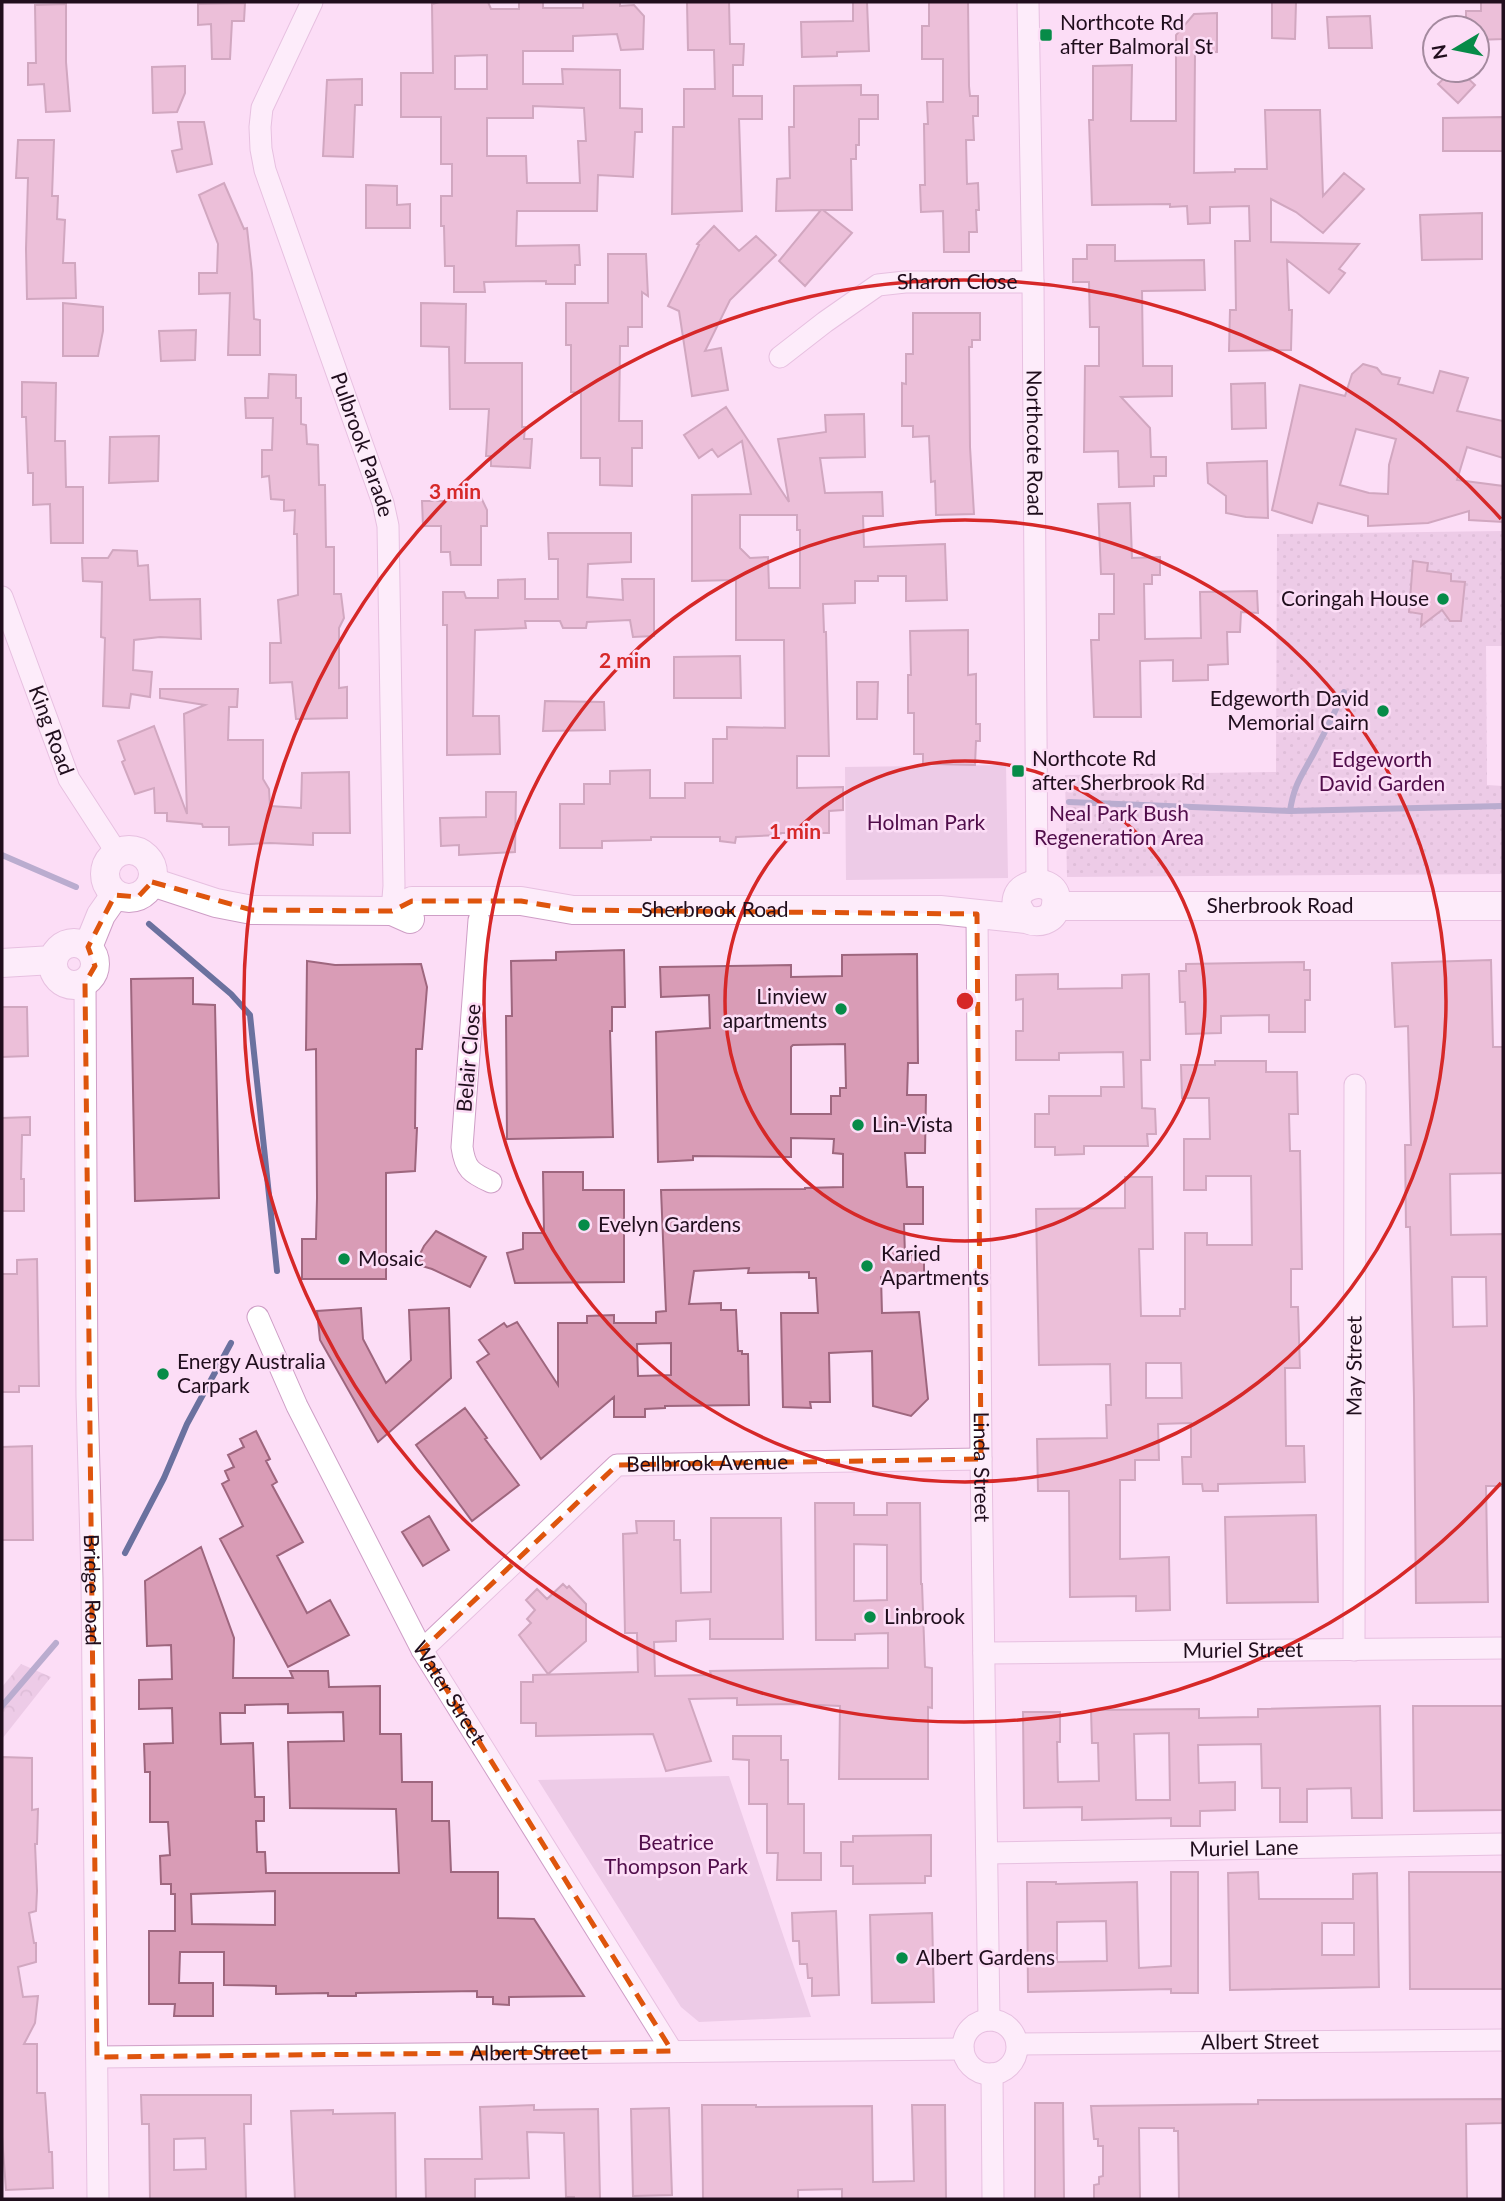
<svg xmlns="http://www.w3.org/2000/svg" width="1505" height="2201" viewBox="0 0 1505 2201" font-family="Lato,sans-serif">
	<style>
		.forest { fill: url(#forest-crowns) }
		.park { fill: #dcb5d5 }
		.garden { fill: url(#garden-dots) }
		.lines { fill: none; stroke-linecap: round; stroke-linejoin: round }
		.stream { stroke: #6b719f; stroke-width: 6 }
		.building { fill: #d99cb6; stroke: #9e667e; stroke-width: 2; fill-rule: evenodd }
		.minor-casing { stroke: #ce9ec6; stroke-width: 23 }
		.major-casing { stroke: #ce9ec6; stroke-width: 30 }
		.minor { stroke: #fff; stroke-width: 21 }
		.major { stroke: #fff; stroke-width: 28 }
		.marked { fill: none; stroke: #de550d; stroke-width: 5; stroke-dasharray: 14 9; stroke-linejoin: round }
		.ring { fill: none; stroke: #d62828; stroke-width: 3.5 }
		.poi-dot { fill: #068b48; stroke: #fcddf6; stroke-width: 2.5 }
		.labels { text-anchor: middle; stroke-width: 5; stroke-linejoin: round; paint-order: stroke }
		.poi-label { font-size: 21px; fill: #200e1d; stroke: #fcddf6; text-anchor: start }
		.street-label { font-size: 21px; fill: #200e1d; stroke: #fcddf6 }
		.park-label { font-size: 21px; fill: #500d4a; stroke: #fcddf6 }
		.centre { fill: #d62828; stroke: #fcddf6; stroke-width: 3.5 }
		.ring-label { font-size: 21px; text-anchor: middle; font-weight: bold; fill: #d62828; stroke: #fcddf6; stroke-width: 5; stroke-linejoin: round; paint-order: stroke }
	</style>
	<defs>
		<pattern id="forest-crowns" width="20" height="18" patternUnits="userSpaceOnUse" patternTransform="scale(1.75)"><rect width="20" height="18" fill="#dcb5d5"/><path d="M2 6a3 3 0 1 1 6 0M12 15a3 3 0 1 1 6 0" fill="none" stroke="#bc9ab6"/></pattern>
		<pattern id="garden-dots" width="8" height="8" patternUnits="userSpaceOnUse" patternTransform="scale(1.75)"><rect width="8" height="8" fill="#dcb5d5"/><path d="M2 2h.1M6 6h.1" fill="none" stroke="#bc9ab6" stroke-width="1.8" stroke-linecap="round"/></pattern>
	</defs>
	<rect width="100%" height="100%" fill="#fcddf6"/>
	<path class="forest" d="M21,1664L51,1677L2,1739V1687Z"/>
	<path class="park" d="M1006,765L1008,878L846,880L845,767Z
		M729,1776L811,2017L699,2022L681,2007L538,1780Z"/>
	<path class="garden" d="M1503,531V646H1486L1487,785L1503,786V874L1067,877L1065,775L1276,772L1277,534Z"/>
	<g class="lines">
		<path class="stream" d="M1069,802L1290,811L1503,806
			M1290,811C1294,783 1303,774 1315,751C1325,732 1335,712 1344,692
			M2,855L76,887
			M149,924L231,994L250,1015L277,1271
			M125,1553L164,1478L187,1424L231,1343
			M2,1706L56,1643"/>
	</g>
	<path class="building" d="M440,2H488L491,9H519V2H543V8H583V2H620V6L634,5L644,16L643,49L621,50L617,34L573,36V51H523V84H563L562,69L620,70V108L642,109V132H635L633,177L598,175L597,211H517L516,246L579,245L580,265H575V284H546V281L484,282L485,292H454V266H445L444,226H441V196H452V164H441V117H401V73H433L432,4ZM487,55V89H455V56ZM533,106L584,108L586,141H578L580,183H527L526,156H487V118H533Z
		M687,2H729L730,44H744L743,65H733V96H762V119H739L742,211L672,214L673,127H684V89H715L714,50H688Z
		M853,2H867L869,51L837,52V56L802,57L801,22L853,21Z
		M929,2H968L969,86L970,96H978V116H973L974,140H966L967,184L978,183L979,210H976L977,232H969V252H944L943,211L921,212L920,185H925L924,124H928L927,102H943V59H922V26H929Z
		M1272,2H1296L1295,39L1272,38Z
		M1481,2H1503V39L1477,40V28H1466V11H1481Z
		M245,3L244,21H232L230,59H212L211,24L198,25V4Z
		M66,4V62L70,111L46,112L44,84L28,85V63H36L35,5Z
		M1217,13V52L1195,53L1194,173L1235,172V169H1267L1265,110H1320L1323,196L1344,173L1364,189L1323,233L1296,212L1271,199V242L1359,244L1339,269L1345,273L1329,293L1287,260L1289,310H1292L1291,350L1229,351L1230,310H1236L1235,241H1250L1249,206L1210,207V223L1188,224L1187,206L1170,207V204L1092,205L1089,120H1093V66L1132,65L1131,121H1176V35L1194,14Z
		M1370,16L1372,48H1329L1327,17Z
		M185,66V93L177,112L153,113L152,67Z
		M1453,70H1459L1475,85L1458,103L1438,84Z
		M362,79V105H355L353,157L323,156L327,80Z
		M861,85V95H878V119H859V145H856V159H851L852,210H823L852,233L805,286L779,261L821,210L776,211L777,179L790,178L789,127H794V86Z
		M1503,117V151H1443V118Z
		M178,122H204L212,164L177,172L172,151L182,149Z
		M18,140H54L52,196H58L57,219L65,220L63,263H75L76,298L27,299L26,249L28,178H16Z
		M224,183L244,229L247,228L252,273L254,319L260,320V355H228L230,293L199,294V273H217L218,244L199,195Z
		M366,185L397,186V205L410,204V228H366Z
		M1482,213V259L1422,260L1420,215Z
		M714,226L739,251L756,236L776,255L730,300L705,351L721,348L728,390L692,396L679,311L668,306L699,245L697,244Z
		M1087,245H1115V261L1204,260L1205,290L1142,291L1143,366H1172V396L1121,397L1150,428L1151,457H1166V476H1154V486L1119,487L1118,451L1084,452L1085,366H1099V327H1090L1089,282H1073V259H1087Z
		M608,254H646L648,296L642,292V327H628V346H620L619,421H642V448H632V486L600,485V458H581V393L571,392V345H566V303H608Z
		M63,303L103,307V331L98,356H63Z
		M421,303L466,304L465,363H522V427H525L524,439H532L530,468L491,466V456H486L489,409H450L449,347L421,346Z
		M913,313H980V340H972V347H969L970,447L974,514L936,515L935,481L931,482L929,436L913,437V426H902V383L906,384V354H913Z
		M196,330L195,360L161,361L159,331Z
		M1363,364L1377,368L1382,374L1400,378L1398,384L1433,393L1440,371L1468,378L1457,411L1503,421V458L1467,447L1457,480L1503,486V522L1469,520V511L1428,523L1368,526V516L1318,503L1312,523L1272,510L1300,385L1345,396L1352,374ZM1356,429L1396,439L1389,465L1388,494L1369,493L1340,485Z
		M269,374L296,375V398H301V424L306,425L307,444L318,445L319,485H325L326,547H334V594H341L344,618L339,628V688L347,687V718L296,719L292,682L270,683V643H281L278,600L298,595L297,534H294L295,510L284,511V500L271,499L269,476L262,477V450H272L273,418H246L245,398H268Z
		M22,382L56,383L55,441H65L66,487H83V543H51L50,504L33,505V473H28L26,417H22Z
		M1265,383L1266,428L1232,429L1231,384Z
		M726,407L789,502L778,439L826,432L825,415L864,414L865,457L820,458L825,493L882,492L883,516H863L864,547L945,544L947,600L906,601V576H878V581H855V603L823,604L824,632H826L829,756H797V788L843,787V810L829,811V833H781L780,835L736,837L735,843L720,841V837H651V840L602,841V848H560V804H584V784H610V771L650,770V798H685V783H713V739H727V727L785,728L784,640H736V580L692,581V495L751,494L742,441L718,457L712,449L699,458L684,435ZM740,515H797V530H800V588H769L768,557L750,558L740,548Z
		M159,436L158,481L109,483L110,437Z
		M1267,461L1268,518L1246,517L1226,513V496L1208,483L1207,463Z
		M451,491H478L487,510V526H481V565H451L450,552H441V526H423L422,501H451Z
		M1130,503L1132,558L1160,557V575H1152V584H1144L1145,639L1201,638L1200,592L1257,591L1258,613L1241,612L1240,632H1227L1228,664L1208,665V680L1173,681V660L1140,661L1141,717H1094L1091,640H1099V614H1114V574H1101L1098,504Z
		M548,533H631V562L588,564L587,597L623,600L622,579H654V636L633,637L630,620L587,622L586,628H563L560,621H525L526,628L475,630L473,716H499L500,754L447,755V625H443V592H464L466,598H498V580L525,579V599H558V559H549Z
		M113,550L137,551L138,566L148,565L150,600L200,599L201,639L160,637L134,640L133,670L152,672L150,697L131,694L129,708L103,706L105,638L101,637L102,582L83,581L82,558H108Z
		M1413,561L1428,563L1427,571L1451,574V581L1465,582L1461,621H1450L1442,610L1421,626L1422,614L1409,612Z
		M968,630V675L976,674V724H980V741H976L975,765L923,764V754H914V713H908V675H911L910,631Z
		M740,656L741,698H674V657Z
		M857,682H878L877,719H857Z
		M160,689H238L237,707H229L228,740H263V779L269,789L270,806L301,808L302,773L349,772L350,833H313V845L270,843L229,845V827H203L202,824L167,821V813H155L154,788L135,794L122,762L125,760L118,741L154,726L187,814L184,714L205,705L160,698Z
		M545,701L604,702L605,730L543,731Z
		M486,792H516L515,852L459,855V845L441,846L440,818L486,817Z
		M624,950L625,1007H612V1031H610L613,1137L507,1139L506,1016H512L511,961L556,960V952Z
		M917,954L918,1063H908L907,1095H926L925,1153H905L907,1187H923V1224H904L905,1255H924V1277H881L882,1313L919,1312L928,1399L911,1416L873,1406L872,1351L829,1353L830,1402H810L811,1408L783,1407L781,1313H818L816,1278H809V1272L748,1273L749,1268L694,1271L689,1304L721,1303V1310H736L738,1351H742V1354H748L749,1405L665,1406V1408L645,1409V1417H614V1397L541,1459L477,1362L489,1354L479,1340L504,1323L507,1327L517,1322L558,1385V1323H587V1316L614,1315V1323H656V1312L666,1311L661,1190L805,1189V1188L843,1187V1154L833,1153L834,1139L791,1138V1157L693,1156V1160L658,1162L656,1032L710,1028L709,995L661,997L660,967L791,965V977L842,976V955ZM845,1044L846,1088H840V1096H831V1114H791V1047L793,1045ZM671,1343V1375L638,1376L637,1344Z
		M1491,960L1493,1047H1503V1173L1450,1174L1451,1235L1503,1234V1486H1486L1488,1602L1416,1603L1414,1397L1410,1227H1406L1405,1145H1411L1408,1026L1395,1027L1392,963ZM1452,1277H1486L1487,1326L1453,1327Z
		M307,961L335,965L421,964L427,987L422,1049H416L415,1128H417L415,1171L386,1173V1279H302V1239H316L317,1198L316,1049L306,1050Z
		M1304,962V970H1310V1000H1305V1032H1269V1015L1221,1016V1033L1186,1034L1185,1002H1180L1179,971H1186V964Z
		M1058,974V989L1122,988V975L1149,974L1150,1060H1141L1142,1108L1155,1109L1156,1134H1147L1148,1146H1084V1154L1055,1155V1147H1035V1114H1049V1096H1101V1087H1124L1123,1052L1059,1053V1060H1016V1031H1023V999L1016,1000V975Z
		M193,978V1004L215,1005L219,1198L135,1201L131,979Z
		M2,1007H27L28,1056L2,1057Z
		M1215,1061H1266V1072H1297L1298,1114H1289L1290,1151H1300L1302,1269H1291V1307H1298L1300,1368H1285L1286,1446H1304L1305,1482L1218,1484V1491H1203L1202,1484H1183L1182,1457H1191V1423L1158,1424L1159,1460H1135V1480H1120V1559L1169,1557L1170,1610L1136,1611V1596L1070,1597L1069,1491H1038L1037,1439L1107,1438L1106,1405H1111L1110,1364L1039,1365L1036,1209L1125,1208V1177H1152L1153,1249H1139L1141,1316H1180V1309H1185V1233H1207V1245H1252L1251,1176H1206V1190H1184V1139H1210L1209,1098H1182L1181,1065H1215ZM1146,1363H1181L1182,1398H1146Z
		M30,1117V1135H22L21,1179H24V1211H2V1118Z
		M543,1172H583V1190H624V1282L515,1283L507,1253L523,1249V1233H544Z
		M436,1231L486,1257L470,1287L432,1269L415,1264L424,1246Z
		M37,1259L39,1386H19V1392H2V1274H17V1260Z
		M361,1308L363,1339L386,1383L411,1360L409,1310L449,1308L451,1378L378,1442L320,1340L317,1311Z
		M465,1408L487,1438L485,1439L519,1485L472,1521L416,1445Z
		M256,1431L270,1459L266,1461L277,1482L272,1485L303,1542L277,1556L307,1613L330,1600L349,1635L288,1667L220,1539L243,1526L222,1484L229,1480L225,1471L234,1467L228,1455L244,1447L240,1439Z
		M32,1446L33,1540H2V1447Z
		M815,1503H854V1515H887V1503H920L921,1584H922L925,1667L932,1668V1708L928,1707V1779H839L840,1706L798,1704L737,1705V1698L689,1699L711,1761L666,1771L653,1734L536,1736V1723H521V1682H533V1675L638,1672L637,1633H625L623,1534L637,1533L636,1521H674V1540H680L681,1593L711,1592V1518H781L783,1639H710V1619L676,1621V1641L654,1642L655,1676L711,1675L710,1671L888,1668V1633L855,1634V1640H816ZM854,1544L887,1545V1600L854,1601Z
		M1316,1515L1318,1602L1227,1603L1225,1517Z
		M429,1516L449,1550L423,1566L402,1532Z
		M201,1547L234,1638L233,1678H293L290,1671H328L329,1687L380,1686V1734H401L402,1782H432V1821H449L451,1872H498V1918L534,1919L584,1996L509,1997V2005L493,2004V1997H477V1991L356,1993V1996H328V1993L276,1994V1986L224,1985V1952H180L179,1983H213V2016H174L175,2004H149V1931H175V1894H171V1884H161L160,1856L170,1855L168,1822H150V1772H145L144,1744L173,1743L172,1708L139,1709V1680L172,1679L171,1645L147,1646L145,1581ZM288,1704V1713L343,1712L344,1741L288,1742L290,1808L396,1809L399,1873H266L265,1852H257L256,1821H264V1797H255L253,1743L221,1744L220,1713H245V1705ZM275,1891V1925L192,1924L191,1894Z
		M563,1584L567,1588L569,1586L586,1604V1641L548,1674L519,1635L531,1623L527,1619L535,1610L526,1600L537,1589L547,1599Z
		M1380,1706L1382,1818H1352L1351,1788L1307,1789V1822H1280V1788H1262L1261,1744L1198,1745L1199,1783L1235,1782V1810L1200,1811V1826H1171V1818L1082,1820V1807L1024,1808L1023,1712H1060V1742H1057L1058,1782L1099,1781L1098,1743H1092L1091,1710L1199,1709V1718L1258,1717V1709ZM1169,1733L1170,1800H1136L1134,1734Z
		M1413,1706H1503V1810L1414,1811Z
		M733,1736H781V1760H788V1804H804V1853H821V1880H777L778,1853H767V1804H749V1760L733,1759Z
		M2,1757L32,1758V1810L38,1809L37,1844H35L37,1891L36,1911L29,1913L34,1943H36V1962L18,1967L23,1997L38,1996L35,2023L24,2044H37V2093H45L49,2152H52L53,2188L6,2190L2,2136Z
		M931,1835V1876H925V1883L853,1884V1866H841V1842H853V1836Z
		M1171,1872H1198V1993H1171V1989L1028,1992L1027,1882H1056V1884L1137,1882L1139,1968L1171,1966ZM1106,1921L1107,1961L1057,1962V1922Z
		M1258,1872L1259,1899H1353V1874L1377,1873L1379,1987L1230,1990L1228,1873ZM1322,1923H1354V1955H1322Z
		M1409,1872H1503V1989H1410Z
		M836,1911L839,1995L812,1996V1978H808L807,1964H800L799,1941H793L792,1913Z
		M932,1913L934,2002L872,2003L870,1915Z
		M141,2095H251V2124H244L246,2199H150L149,2124H142ZM205,2138L206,2169L174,2170V2139Z
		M1503,2099V2123L1466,2124L1467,2199H1179L1178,2131H1174V2128H1139L1140,2199H1094V2185L1099,2184V2177L1103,2176V2146H1098V2139H1094L1091,2106L1258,2104V2100H1293Z
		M1035,2103H1063L1064,2199H1035Z
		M534,2105V2110L598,2109L600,2199H574V2197H566L564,2133L527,2132L529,2178L475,2179V2199H426L425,2159H482L480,2107Z
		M702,2105H756V2107L872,2106L873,2182L914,2181L912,2105H945L946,2199H842V2189L798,2190V2199H703Z
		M669,2108L672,2195L633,2196L631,2109Z
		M333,2110V2114L395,2113L396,2199H295L291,2111Z"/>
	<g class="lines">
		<g class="minor-casing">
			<g id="minor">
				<path id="s1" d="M312,2L262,108L260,127L261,149L265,170L383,503L388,526L394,886L392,911"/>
				<path id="s2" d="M1028,2L1033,282L1037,883"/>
				<path id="s3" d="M780,357L825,322L878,285L905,282H1033"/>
				<path id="s4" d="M2,597L69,779L117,853"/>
				<path id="s5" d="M977,914L981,1459L989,2020"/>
				<path d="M479,920L462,1147C465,1169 471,1173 491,1182"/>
				<path id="s6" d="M85,983L87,1397L92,1579L98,2199"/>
				<path id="s7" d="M258,1317L297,1406L422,1650L672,2051"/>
				<path id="s8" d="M422,1650L617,1465L981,1459"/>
				<path id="s9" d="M1354,1650L1355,1085"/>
				<path id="s10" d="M984,1653L1503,1648"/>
				<path id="s11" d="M987,1853L1503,1844"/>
				<circle cx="990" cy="2047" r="27"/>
				<path id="s12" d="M1017,2044L1503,2040"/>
				<path id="s13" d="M97,2057L963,2049"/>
				<path d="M992,2074L993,2199"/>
			</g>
		</g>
		<g class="major-casing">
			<g id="major">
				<circle cx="129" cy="874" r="24"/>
				<path d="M152,882L216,903L252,910L392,911L410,919"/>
				<path id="s14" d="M1056,906H1503"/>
				<path id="s15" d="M392,911L412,901H521L573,910H940L1026,919C1038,924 1053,921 1056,906C1062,867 992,886 1026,919"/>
				<circle cx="74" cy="964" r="21"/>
				<path d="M88,947L101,915L115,895"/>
				<path d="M2,963L53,960"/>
			</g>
		</g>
		<use href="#minor" class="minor"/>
		<use href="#major" class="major"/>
	</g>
	<path d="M0 0H1505V2201H0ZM152,882L252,910L392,911L412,901H521L573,910L977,914L981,1459L617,1465L422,1650L672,2051L97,2057L85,983L95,966L88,947L115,895L138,897Z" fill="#fcddf6" fill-opacity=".55" fill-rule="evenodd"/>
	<path class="marked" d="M152,882L252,910L392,911L412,901H521L573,910L977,914L981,1459L617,1465L422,1650L672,2051L97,2057L85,983L95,966L88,947L115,895L138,897Z"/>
	<g class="ring">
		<circle cx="965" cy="1001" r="240"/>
		<circle cx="965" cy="1001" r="481"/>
		<path d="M1501 1483A721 721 0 1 1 1501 519"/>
	</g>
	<g class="poi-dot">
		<rect x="1039" y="28" width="14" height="14" rx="3.5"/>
		<circle cx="1443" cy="599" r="7"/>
		<circle cx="1383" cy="711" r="7"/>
		<rect x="1011" y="764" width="14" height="14" rx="3.5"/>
		<circle cx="841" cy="1009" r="7"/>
		<circle cx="858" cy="1125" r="7"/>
		<circle cx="584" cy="1225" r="7"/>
		<circle cx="344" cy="1259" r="7"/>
		<circle cx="867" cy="1266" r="7"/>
		<circle cx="163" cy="1374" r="7"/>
		<circle cx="870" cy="1617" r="7"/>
		<circle cx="902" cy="1958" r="7"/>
	</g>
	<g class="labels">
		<g class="poi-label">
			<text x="1060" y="30">Northcote Rd<tspan x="1060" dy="24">after Balmoral St</tspan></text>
			<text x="1429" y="606" text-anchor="end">Coringah House</text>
			<text x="1369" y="706" text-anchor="end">Edgeworth David<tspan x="1369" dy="24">Memorial Cairn</tspan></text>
			<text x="1032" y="766">Northcote Rd<tspan x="1032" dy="24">after Sherbrook Rd</tspan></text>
			<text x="827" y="1004" text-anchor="end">Linview<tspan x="827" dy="24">apartments</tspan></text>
			<text x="872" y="1132">Lin-Vista</text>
			<text x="598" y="1232">Evelyn Gardens</text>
			<text x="881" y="1261">Karied<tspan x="881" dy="24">Apartments</tspan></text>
			<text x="358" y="1266">Mosaic</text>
			<text x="177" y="1369">Energy Australia<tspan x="177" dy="24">Carpark</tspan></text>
			<text x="884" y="1624">Linbrook</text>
			<text x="916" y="1965">Albert Gardens</text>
		</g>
		<g class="street-label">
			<text dy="7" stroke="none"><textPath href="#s3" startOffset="201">Sharon Close</textPath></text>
			<text dy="7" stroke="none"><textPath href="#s2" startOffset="441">Northcote Road</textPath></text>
			<text dy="7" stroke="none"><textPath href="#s1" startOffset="471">Pulbrook Parade</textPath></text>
			<text dy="7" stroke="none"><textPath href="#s4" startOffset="142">King Road</textPath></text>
			<text dy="7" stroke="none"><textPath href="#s14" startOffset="224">Sherbrook Road</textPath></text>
			<text dy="7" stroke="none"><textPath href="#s15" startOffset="326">Sherbrook Road</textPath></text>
			<text transform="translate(469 1058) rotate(-85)" y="7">Belair Close</text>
			<text dy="7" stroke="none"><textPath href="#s9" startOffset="284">May Street</textPath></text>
			<text dy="7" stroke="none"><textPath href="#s8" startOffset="359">Bellbrook Avenue</textPath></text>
			<text dy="7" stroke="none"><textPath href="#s5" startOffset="553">Linda Street</textPath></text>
			<text dy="7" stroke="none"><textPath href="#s6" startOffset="607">Bridge Road</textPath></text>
			<text dy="7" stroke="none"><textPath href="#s10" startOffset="259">Muriel Street</textPath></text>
			<text dy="7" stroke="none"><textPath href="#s7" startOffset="422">Water Street</textPath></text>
			<text dy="7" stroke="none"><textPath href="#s11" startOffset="257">Muriel Lane</textPath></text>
			<text dy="7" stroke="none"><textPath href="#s12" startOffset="243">Albert Street</textPath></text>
			<text dy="7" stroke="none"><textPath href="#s13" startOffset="432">Albert Street</textPath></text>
		</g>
		<g class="park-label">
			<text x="1382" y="767">Edgeworth<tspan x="1382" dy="24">David Garden</tspan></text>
			<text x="1119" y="821">Neal Park Bush<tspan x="1119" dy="24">Regeneration Area</tspan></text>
			<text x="926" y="830">Holman Park</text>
			<text x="676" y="1850">Beatrice<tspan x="676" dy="24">Thompson Park</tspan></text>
		</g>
	</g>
	<circle cx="965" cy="1001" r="10" class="centre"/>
	<g class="ring-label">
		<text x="455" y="499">3 min</text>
		<text x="625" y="668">2 min</text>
		<text x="795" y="839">1 min</text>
	</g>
	<rect width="1505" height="2201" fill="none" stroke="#200e1d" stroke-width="7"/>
	<g transform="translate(1456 49) rotate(260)"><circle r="33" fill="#fcddf6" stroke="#a48a9f" stroke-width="2"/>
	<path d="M0-5L12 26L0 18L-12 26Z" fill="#068b48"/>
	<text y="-10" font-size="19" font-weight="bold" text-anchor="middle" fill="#200e1d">N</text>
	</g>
</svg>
